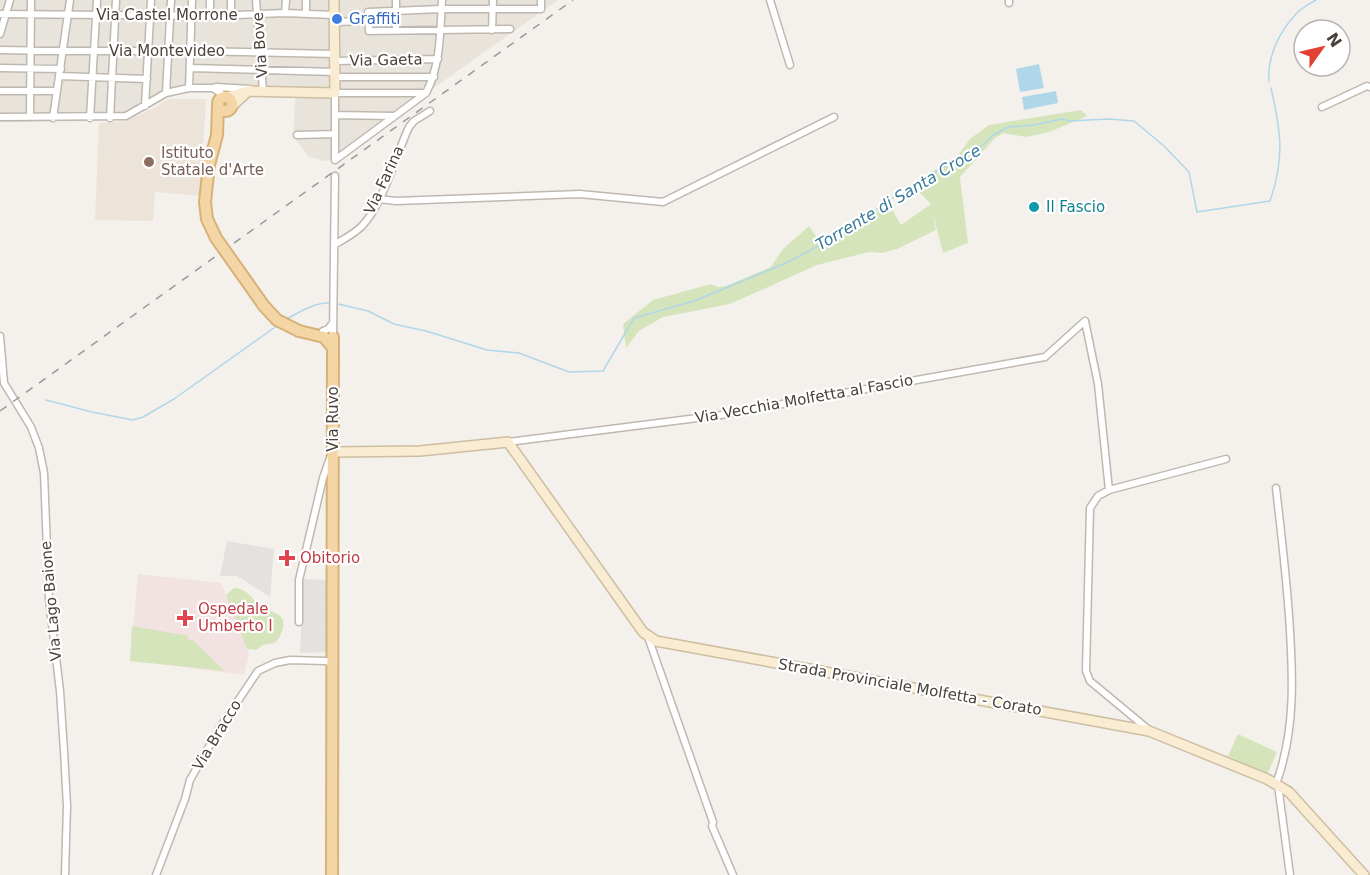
<svg xmlns="http://www.w3.org/2000/svg" width="1370" height="875" viewBox="0 0 1370 875" font-family="'DejaVu Sans',sans-serif">
	<style>
		.residential { fill: #e8e3db }
		.education { fill: #ece4d8 }
		.medical { fill: #f3e2e2 }
		.green { fill: #d5e4ba }
		.parking { fill: #e4e2e0 }
		.water { fill: #b0d7e9 }
		.lines { fill: none; stroke-linecap: round; stroke-linejoin: round }
		.stream { stroke: #b0d7e9; stroke-width: 1.5 }
		.street-casing { stroke: #bfb8b0; stroke-width: 9 }
		.secondary-casing { stroke: #cebea1; stroke-width: 12 }
		.primary-casing { stroke: #d7b277; stroke-width: 14 }
		.street { stroke: #fff; stroke-width: 6 }
		.secondary { stroke: #f9ecd2; stroke-width: 9 }
		.primary { stroke: #f4d6a6; stroke-width: 10 }
		.rail { stroke: #999; stroke-width: 1.5; stroke-dasharray: 8 8; stroke-linecap: butt }
		.primary-bridge-casing { stroke: #d7b277; stroke-width: 14; stroke-linecap: butt }
		.primary-bridge { stroke: #f4d6a6; stroke-width: 10 }
		.shop-dot { fill: #3f7fe0; stroke: #fff; stroke-width: 2 }
		.education-dot { fill: #8d6e63; stroke: #fff; stroke-width: 2 }
		.culture-dot { fill: #0f9aa8; stroke: #fff; stroke-width: 2 }
		.health-dot { fill: #e0444e; stroke: #fff; stroke-width: 2 }
		.labels { text-anchor: middle; stroke-width: 4.5; stroke-linejoin: round; paint-order: stroke }
		.street-label { font-size: 15px; fill: #48423a; stroke: #fff }
		.shop-label { font-size: 15px; fill: #366cbe; stroke: #fff; text-anchor: start }
		.education-label { font-size: 15px; fill: #785e54; stroke: #fff; text-anchor: start }
		.culture-label { font-size: 15px; fill: #0d838f; stroke: #fff; text-anchor: start }
		.health-label { font-size: 15px; fill: #be3a42; stroke: #fff; text-anchor: start }
		.water-label { font-size: 16px; font-style: italic; fill: #3a7a9a; stroke: #fff }
	</style>
	<rect width="100%" height="100%" fill="#f4f1ec"/>
	<path class="residential" d="M0,0H558L424,95L340,159L324,161L308,156L293,136L296,87L193,86L167,95L127,119L97,121L0,122Z"/>
	<path class="education" d="M168,99H206L200,196L155,192L153,221L95,220L99,123L126,121L154,108Z"/>
	<path class="medical" d="M138,574L221,583L249,653L244,675L130,660Z"/>
	<path class="green" d="M1081,110L1087,116L1049,132L1027,137L1003,133L994,139L960,177L968,243L943,253L932,210L936,230L897,249L882,253L869,252L817,265L730,304L663,317L639,331L626,348L623,324L653,300L711,284L718,287L726,286L771,267L782,250L809,226L820,242L865,218L887,204L890,206L901,225L931,204L913,186L928,173L953,162L970,139L989,125Z
		M234,588C248,589 251,598 260,606C266,610 277,612 281,617C287,624 280,638 275,643L263,645L256,650L247,649L226,595Z
		M132,626L189,636L187,639L189,641L192,639L225,671L130,661Z
		M1238,734L1277,752L1267,775L1228,756Z"/>
	<path class="parking" d="M227,541L274,549L270,597L237,576H220Z
		M303,579L328,580V652L300,653Z"/>
	<path class="water" d="M1039,64L1044,88L1020,92L1016,69Z
		M1056,91L1058,103L1024,110L1022,97Z"/>
	<g class="lines">
		<path class="stream" d="M1269,82C1267,57 1279,32 1296,14C1301,8 1309,4 1316,0
			M334,303L368,311L394,324L426,331L487,350L519,353L569,372L603,371L634,318L694,301L786,263L841,234L897,195L949,164L968,159L992,136L1008,127L1034,125L1062,119L1070,121L1108,119L1134,121L1164,146L1189,172L1197,212L1270,201C1285,157 1281,132 1271,88
			M287,319C299,312 315,302 330,303
			M46,400L92,412L133,420L143,417L174,399L278,325"/>
		<g class="street-casing">
			<path id="street" d="M231,0V15
				M256,0L263,91
				M770,0L790,65
				M1009,0V3
				M285,13L286,0
				M0,14L210,16L285,13L334,15
				M306,14V0
				M210,16V0
				M334,22L368,21
				M510,29L369,31L368,12L441,9H541V0
				M492,30L493,0
				M396,31V0
				M0,34L10,0
				M0,50L62,51H191L335,54
				M335,61L438,59
				M0,68L61,69
				M190,68L335,72
				M59,76L147,79
				M335,77H434
				M216,87L250,89
				M189,88L192,0
				M0,91H57
				M166,93L171,0
				M145,106L151,0
				M1322,107L1367,86L1370,87
				M335,115L394,116
				M0,117L126,116L166,93L189,88H213L226,97
				M30,117L31,0
				M53,118L70,0
				M90,118L97,0
				M110,118L116,0
				M297,135L335,134
				M335,160L426,93C441,64 440,32 442,0
				M335,160V93H426
				M379,199L396,201L580,194L663,202L834,117
				M334,245C344,239 354,234 362,226C383,204 396,155 409,127L414,121L430,111
				M1085,321L1098,384L1109,490L1098,496L1090,508L1086,671L1090,681L1149,730
				M323,331L328,329L333,323
				M0,336L4,383L31,427L39,448L44,473L49,599L60,691L64,751L67,806L65,875
				M333,337L335,176
				M508,442L721,415L1045,357L1085,321
				M1109,490L1226,459
				M299,622V580L323,478L330,458
				M648,637L713,822L712,826L733,875
				M1276,784C1296,730 1293,673 1289,616C1286,573 1281,531 1276,488
				M1278,785L1290,875
				M156,875L185,799L190,780L219,729L258,671L275,663L290,660L326,661L333,663"/>
		</g>
		<g class="secondary-casing">
			<path id="secondary" d="M227,97L248,91L335,93L334,0
				M232,106L246,93
				M333,452L420,451L508,442L643,632L656,641L1149,731L1267,779L1289,792L1364,875"/>
		</g>
		<g class="primary-casing">
			<path id="primary" d="M218 104a7 7 0 1 1 14 0a7 7 0 1 1-14 0Z
				M205,202L209,165L217,135L218,106
				M299,331L324,337L333,348
				M332,875L333,337"/>
		</g>
		<use href="#street" class="street"/>
		<use href="#secondary" class="secondary"/>
		<use href="#primary" class="primary"/>
		<path class="rail" d="M0,411L573,0"/>
		<g class="primary-bridge-casing">
			<path id="primary-bridge" d="M205,202L207,219L216,238L264,306L277,320L299,331"/>
		</g>
		<use href="#primary-bridge" class="primary-bridge"/>
	</g>
	<circle class="shop-dot" cx="337" cy="19" r="6"/>
	<circle class="education-dot" cx="149" cy="162" r="6"/>
	<circle class="culture-dot" cx="1034" cy="207" r="6"/>
	<g class="health-dot">
		<path d="M284 549h6v6h6v6h-6v6h-6v-6h-6v-6h6z"/>
		<path d="M182 609h6v6h6v6h-6v6h-6v-6h-6v-6h6z"/>
	</g>
	<g class="labels">
		<g class="street-label">
			<text x="167" y="20">Via Castel Morrone</text>
			<text transform="translate(260 45) rotate(-94)" y="5">Via Bove</text>
			<text x="167" y="56">Via Montevideo</text>
			<text transform="translate(386 60) rotate(-1)" y="5">Via Gaeta</text>
			<text transform="translate(384 180) rotate(-65)" y="5">Via Farina</text>
			<text transform="translate(804 399) rotate(-10)" y="5">Via Vecchia Molfetta al Fascio</text>
			<text transform="translate(333 419) rotate(-90)" y="5">Via Ruvo</text>
			<text transform="translate(51 601) rotate(-95)" y="5">Via Lago Baione</text>
			<text transform="translate(910 687) rotate(10)" y="5">Strada Provinciale Molfetta - Corato</text>
			<text transform="translate(217 735) rotate(-59)" y="5">Via Bracco</text>
		</g>
		<g class="shop-label">
			<text x="349" y="24">Graffiti</text>
		</g>
		<g class="education-label">
			<text x="161" y="158">Istituto<tspan x="161" dy="17">Statale d'Arte</tspan></text>
		</g>
		<g class="culture-label">
			<text x="1046" y="212">Il Fascio</text>
		</g>
		<g class="health-label">
			<text x="300" y="563">Obitorio</text>
			<text x="198" y="614">Ospedale<tspan x="198" dy="17">Umberto I</tspan></text>
		</g>
		<g class="water-label">
			<text transform="translate(898 197) rotate(-31)" y="6">Torrente di Santa Croce</text>
		</g>
	</g>
	<g transform="translate(1322 48) rotate(56)"><circle r="28" fill="#ffffff" stroke="#b6b3b0" stroke-width="1.5"/>
	<path d="M0-4.5L10 22L0 15L-10 22Z" fill="#e24035"/>
	<text y="-9" font-size="16" font-weight="bold" text-anchor="middle" fill="#48423a">N</text>
	</g>
</svg>
